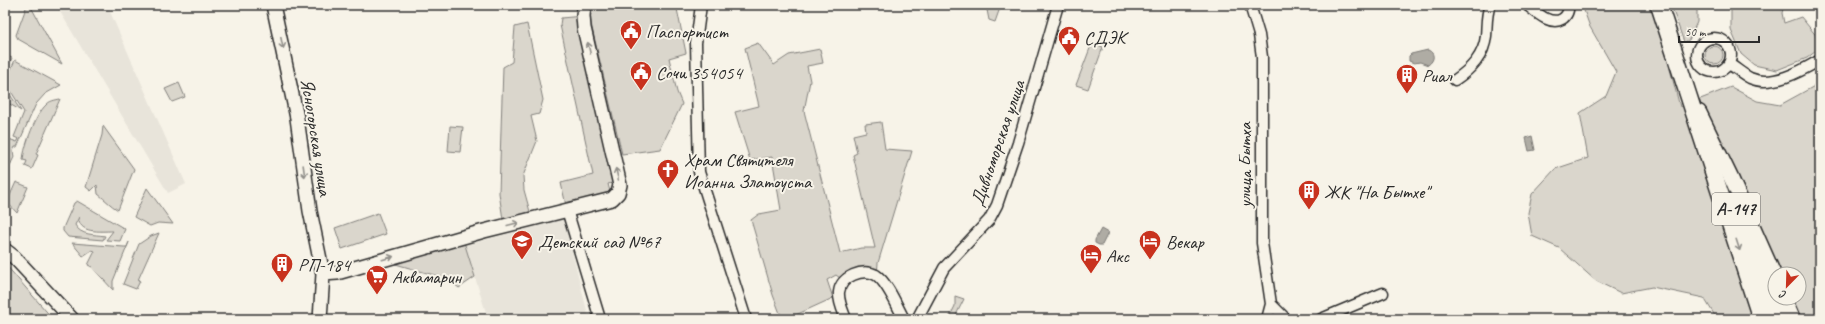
<svg xmlns="http://www.w3.org/2000/svg" width="1825" height="324" viewBox="0 0 1825 324" font-family="Caveat,sans-serif">
	<style>
		.built { fill: #e8e4da }
		.green { fill: #dad6cc; stroke: #82807c; fill-rule: evenodd }
		.water { fill: #afaca4; stroke: #7a7874 }
		.lines { fill: none; stroke-linecap: round; stroke-linejoin: round }
		.minor-casing { stroke: #2b2b2b; stroke-width: 13 }
		.tertiary-casing { stroke: #2b2b2b; stroke-width: 16 }
		.secondary-casing { stroke: #2b2b2b; stroke-width: 17 }
		.primary-casing { stroke: #2b2b2b; stroke-width: 19 }
		.minor { stroke: #f7f3e8; stroke-width: 10 }
		.tertiary { stroke: #f7f3e8; stroke-width: 13 }
		.secondary { stroke: #f7f3e8; stroke-width: 14 }
		.primary { stroke: #f7f3e8; stroke-width: 16 }
		.oneway { stroke: #918f8a }
		.labels { text-anchor: middle; stroke-width: 4; stroke-linejoin: round; paint-order: stroke }
		.shield { fill: #f7f3e8; stroke: #686764; stroke-width: 1 }
		.shield-label { font-size: 18px; font-weight: bold; fill: #2b2b2b }
		.poi-label { font-size: 19px; fill: #2b2b2b; stroke: #f7f3e8; text-anchor: start }
		.street-label { font-size: 19px; fill: #2b2b2b; stroke: #f7f3e8 }
	</style>
	<rect width="100%" height="100%" fill="#f7f3e8"/>
	<filter id="ink" filterUnits="userSpaceOnUse"><feTurbulence type="fractalNoise" baseFrequency=".025" numOctaves="2"/><feDisplacementMap in="SourceGraphic" scale="8" xChannelSelector="R" yChannelSelector="G"/><feConvolveMatrix kernelMatrix="1 2 1 2 8 2 1 2 1" color-interpolation-filters="sRGB"/></filter>
	<g filter="url(#ink)">
		<path class="built" d="M56,5H107L186,184L168,193Z
			M564,219L589,319H488L465,245Z"/>
		<path class="green" d="M27,5H30L62,64L18,39L16,35Z
			M593,5H640L652,8L677,9L686,53L669,58L677,92L682,104L660,149L622,154L592,28L590,17Z
			M986,5H1001L995,22L989,20Z
			M1582,5H1653L1680,107L1731,87L1757,101L1780,105L1820,83V319H1717L1704,298L1652,287L1621,293L1596,281L1559,248L1532,236L1528,213L1532,194L1555,169L1588,158L1580,113L1606,96L1616,72L1590,27ZM1775,274H1799V298H1775Z
			M1671,5H1697V22L1689,40L1684,42Z
			M1731,5H1784L1782,13L1784,23L1801,17L1818,38H1820V48L1807,58L1777,70L1754,65L1741,54L1731,30Z
			M583,16L619,181L608,184L612,199L567,210L561,183L593,175L560,25L561,18Z
			M527,24L543,100L539,114L531,116L537,141L523,176L524,190L532,219L504,226L499,193L503,67L512,62L515,27Z
			M758,43L774,65L789,55L820,49L823,63L807,66L810,81L804,111L840,253L861,248H875L853,155L857,153L853,135L866,132L865,124L881,122L885,149L912,151L878,263L877,276L870,273L844,281L836,275L827,280L833,298L789,318L781,316L773,295L751,220L759,214L781,210L772,157L750,160L735,112L759,106L745,48Z
			M1092,43L1103,47L1088,89L1076,85Z
			M1705 55a9 9 0 1 1 18 0a9 9 0 1 1-18 0Z
			M5,55L12,58L5,73Z
			M15,60L61,85L45,94L36,104L17,147H15L13,151L14,157L7,172L5,173V156L9,139L17,142L19,139L14,137L24,112L5,82Z
			M179,83L185,97L172,102L165,89Z
			M5,87L21,111L5,101Z
			M60,99L36,154L38,155L32,169L25,166L27,161L23,160C24,146 36,114 46,105C49,101 55,100 60,99Z
			M103,126L134,169L118,210C110,205 106,200 98,194L97,185L91,191L86,187L102,135Z
			M450,126L463,127L460,152L448,151Z
			M16,182L28,187L17,213L7,202Z
			M147,188L173,224L158,223L150,226L134,217Z
			M77,201L125,229L120,241L106,240L113,231C100,231 78,234 79,217L75,225C81,236 94,234 105,236L103,240L68,237L63,231V228L74,203Z
			M378,213L386,234L342,249L335,228Z
			M159,233L138,280L140,281L136,289L123,284L139,244L151,236Z
			M129,242L113,281V290L92,267L88,265L95,251L92,250L83,256L72,243L124,247H127Z
			M464,242L475,277L459,288L448,279L392,263Z
			M5,264L53,319H5Z
			M955,296L964,299L954,319L949,318L955,306Z"/>
		<path class="water" d="M1428,50C1435,53 1435,60 1428,65L1420,62L1414,63L1409,61V56L1411,54Z
			M1532,136L1535,150L1529,151L1526,138Z
			M1101,229L1108,233L1102,245H1099L1095,243V240Z"/>
		<g class="lines">
			<g class="minor-casing">
				<path id="minor" d="M701,5L696,43L699,172L746,319
					M1250,5L1259,35L1262,57V243L1271,304L1286,319
					M1527,5C1536,12 1550,26 1562,19C1567,16 1569,10 1568,5
					M1697 55a17 17 0 1 1 34 0a17 17 0 1 1-34 0Z
					M1729,64C1736,68 1742,74 1750,78C1772,88 1801,71 1820,60
					M1455,80C1471,69 1484,56 1486,36C1487,25 1486,15 1490,5
					M567,210L600,319
					M846,319C843,311 838,301 839,292C841,276 863,268 876,275C887,282 897,306 903,317L905,319
					M917,319L944,268L989,220L997,205L1018,143L1058,5
					M1267,319L1271,304
					M1321,319L1383,293"/>
			</g>
			<g class="tertiary-casing">
				<path id="tertiary" d="M273,5L297,118L310,211L323,274L320,319
					M5,250L14,257L72,319
					M323,274L337,273L484,231L612,199L618,193L620,185L584,28L583,16L584,5"/>
			</g>
			<g class="secondary-casing">
				<path id="secondary" d="M1699,112L1731,178L1775,277
					M1784,298L1793,319"/>
			</g>
			<g class="primary-casing">
				<path id="primary" d="M1659,5L1761,319
					M1736,209L1778,319"/>
			</g>
			<use href="#minor" class="minor"/>
			<use href="#tertiary" class="tertiary"/>
			<use href="#secondary" class="secondary"/>
			<use href="#primary" class="primary"/>
		</g>
		<defs><path id="oneway-shaft" d="M-6 0H5M1.5-3L5.5 0L1.5 3" fill="none" stroke-width="1.6" stroke-linecap="round" stroke-linejoin="round"/></defs>
		<g class="oneway">
			<use href="#oneway-shaft" transform="translate(282 43) rotate(78)"/>
			<use href="#oneway-shaft" transform="translate(589 48) rotate(-103)"/>
			<use href="#oneway-shaft" transform="translate(304 171) rotate(82)"/>
			<use href="#oneway-shaft" transform="translate(617 174) rotate(-103)"/>
			<use href="#oneway-shaft" transform="translate(513 224) rotate(-14)"/>
			<use href="#oneway-shaft" transform="translate(1738 245) rotate(72)"/>
			<use href="#oneway-shaft" transform="translate(388 258) rotate(-16)"/>
		</g>
	</g>
	<defs>
		<g id="civic-pin" transform="scale(1.15)"><path d="M0 17L-7.5 6A9.5 9.5 0 1 1 7.5 6Z" fill="#c8321e" stroke="#f7f3e8"/><path d="M-.6-6.5H3V-4.5H.6V-3L4-1V1h2V6H-6V1h2V-1L-.6-3ZM-1.2 2.5V6h2.4V2.5Z" fill="#fff"/></g>
		<g id="building-pin" transform="scale(1.15)"><path d="M0 17L-7.5 6A9.5 9.5 0 1 1 7.5 6Z" fill="#c8321e" stroke="#f7f3e8"/><path d="M-4-6H4V6H1V3H-1V6H-4ZM-2.5-4.3h1.7v1.8h-1.7ZM.8-4.3h1.7v1.8H.8ZM-2.5-1h1.7V.8h-1.7ZM.8-1h1.7V.8H.8Z" fill="#fff"/></g>
		<g id="church-pin" transform="scale(1.15)"><path d="M0 17L-7.5 6A9.5 9.5 0 1 1 7.5 6Z" fill="#c8321e" stroke="#f7f3e8"/><path d="M-1.2-6h2.4v3.5h3.3v2.4h-3.3V6h-2.4V-.1h-3.3v-2.4h3.3Z" fill="#fff"/></g>
		<g id="school-pin" transform="scale(1.15)"><path d="M0 17L-7.5 6A9.5 9.5 0 1 1 7.5 6Z" fill="#c8321e" stroke="#f7f3e8"/><path d="M0-5L7-2L0 1L-7-2ZM-4 1L0 2.5L4 1V4Q0 6-4 4Z" fill="#fff"/></g>
		<g id="hotel-pin" transform="scale(1.15)"><path d="M0 17L-7.5 6A9.5 9.5 0 1 1 7.5 6Z" fill="#c8321e" stroke="#f7f3e8"/><path d="M-6-4.5h1.5V1H6V5H4.5V3h-9V5H-6ZM-4 0a1.8 1.8 0 1 1 3.6 0ZM.5 0V-2.5h3Q6-2.5 6 0Z" fill="#fff"/></g>
		<g id="supermarket-pin" transform="scale(1.15)"><path d="M0 17L-7.5 6A9.5 9.5 0 1 1 7.5 6Z" fill="#c8321e" stroke="#f7f3e8"/><path d="M-6-5.5h2.5l.6 2H6L4.5 2H-2.5L-4.4-4H-6ZM-1.5 3.2a1.3 1.3 0 1 0 .1 0ZM3 3.2a1.3 1.3 0 1 0 .1 0Z" fill="#fff"/></g>
	</defs>
	<g fill-rule="evenodd">
		<use href="#civic-pin" x="631" y="31"/>
		<use href="#civic-pin" x="1069" y="37"/>
		<use href="#civic-pin" x="641" y="72"/>
		<use href="#building-pin" x="1407" y="75"/>
		<use href="#church-pin" x="668" y="170"/>
		<use href="#building-pin" x="1309" y="191"/>
		<use href="#school-pin" x="522" y="241"/>
		<use href="#hotel-pin" x="1150" y="241"/>
		<use href="#hotel-pin" x="1091" y="255"/>
		<use href="#building-pin" x="282" y="264"/>
		<use href="#supermarket-pin" x="377" y="276"/>
	</g>
	<g class="labels">
		<rect class="shield" x="1712" y="193" width="48" height="32" rx="3"/>
		<g class="shield-label">
			<text x="1736" y="215">А-147</text>
		</g>
		<g class="poi-label">
			<text x="646" y="38">Паспортист</text>
			<text x="1084" y="44">СДЭК</text>
			<text x="656" y="79">Сочи 354054</text>
			<text x="1422" y="82">Риал</text>
			<text x="684" y="166">Храм Святителя<tspan x="684" dy="22">Иоанна Златоуста</tspan></text>
			<text x="1324" y="198">ЖК "На Бытхе"</text>
			<text x="538" y="248">Детский сад №67</text>
			<text x="1166" y="248">Векар</text>
			<text x="1106" y="262">Акс</text>
			<text x="298" y="271">РП-184</text>
			<text x="392" y="283">Аквамарин</text>
		</g>
		<g class="street-label">
			<text transform="translate(317 137) rotate(81)" y="7">Ясногорская улица</text>
			<text transform="translate(997 143) rotate(-71)" y="7">Дивноморская улица</text>
			<text transform="translate(1244 165) rotate(-90)" y="7">улица Бытха</text>
		</g>
	</g>
	<rect width="1825" height="324" fill="none" stroke="#f7f3e8" stroke-width="20"/>
	<rect x="10" y="10" width="1805" height="304" fill="none" stroke="#2b2b2b" stroke-width="1.5" filter="url(#ink)"/>
	<g transform="translate(1787 286) rotate(203)"><circle r="19" fill="#f7f3e8" stroke="#a5a39c"/>
	<path d="M0-3L7 15L0 10L-7 15Z" fill="#c8321e"/>
	<text y="-6" font-size="11" font-weight="bold" text-anchor="middle" fill="#2b2b2b">С</text>
	</g>
	<path d="M1679 36v6h80v-6" fill="none" stroke="#2b2b2b" stroke-width="2"/>
	<text x="1685" y="36" font-size="12" fill="#2b2b2b" stroke="#f7f3e8" stroke-width="3" paint-order="stroke">50 m</text>
</svg>
